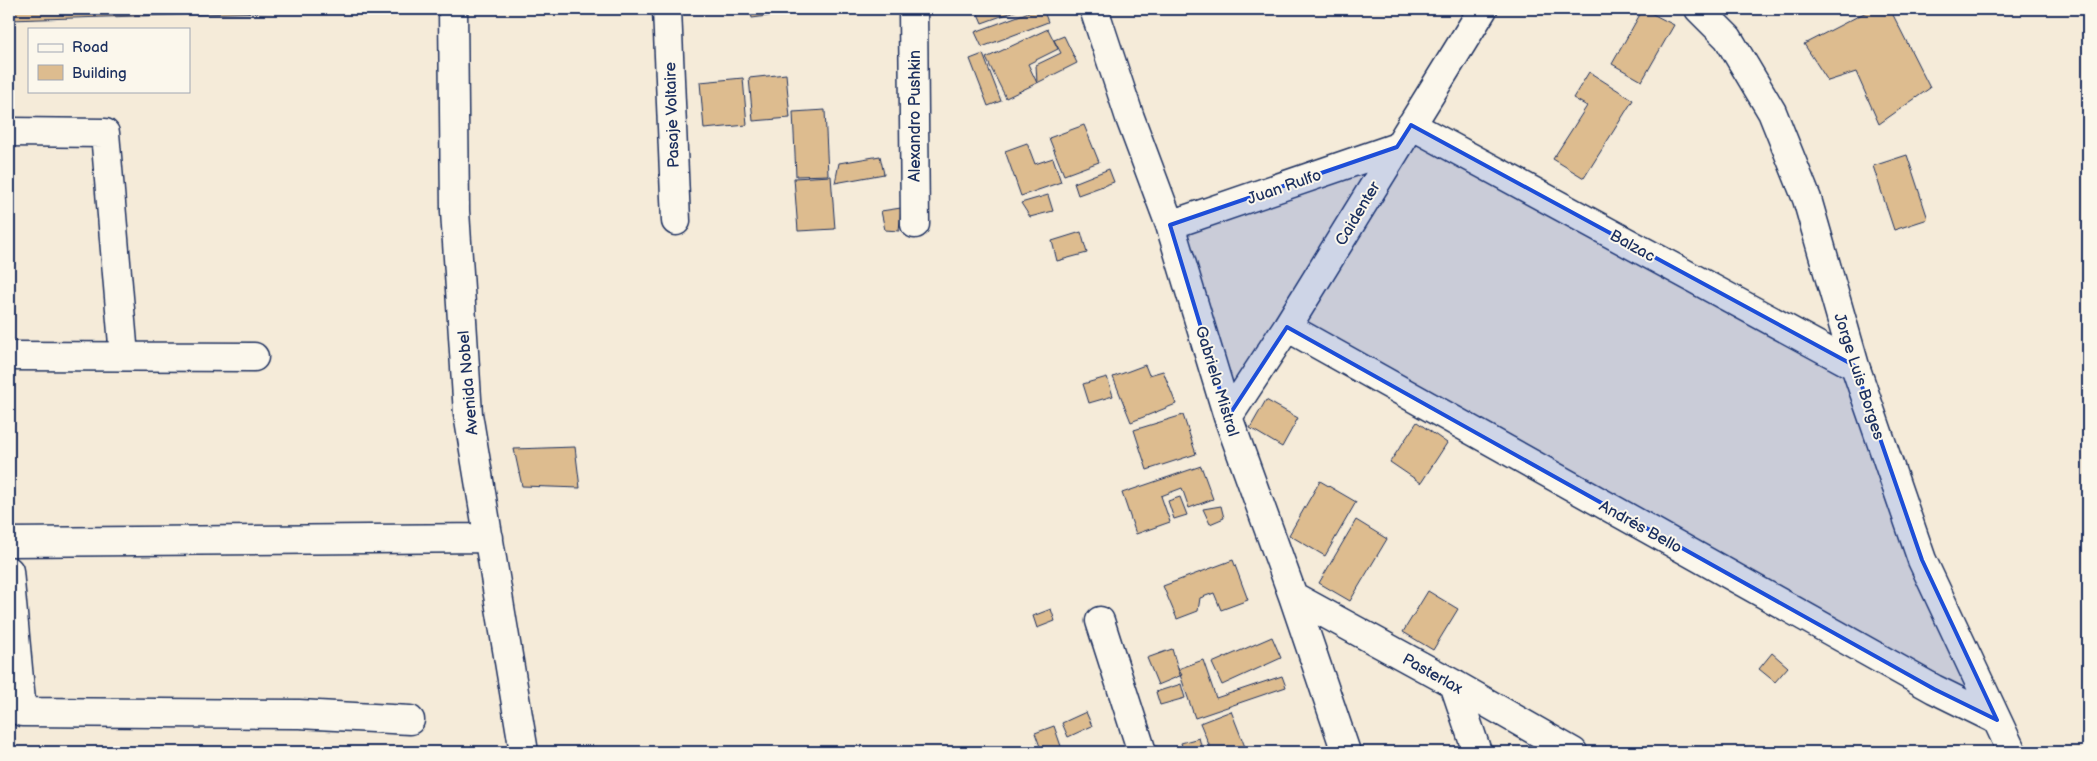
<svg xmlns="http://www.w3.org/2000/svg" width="2097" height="761" viewBox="0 0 2097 761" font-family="'Balsamiq Sans',sans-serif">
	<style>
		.building { fill: #ddbc8f; stroke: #1b2f5e }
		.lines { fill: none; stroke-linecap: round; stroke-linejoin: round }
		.minor-casing { stroke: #1b2f5e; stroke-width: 31 }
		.minor { stroke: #fbf7ec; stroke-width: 28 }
		.marked { fill: #1d4ed8; fill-opacity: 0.2; stroke: #1d4ed8; stroke-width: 4; stroke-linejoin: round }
		.labels { text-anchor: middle; stroke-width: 4; stroke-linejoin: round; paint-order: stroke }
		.street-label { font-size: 16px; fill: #1b2f5e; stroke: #fbf7ec }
	</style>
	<rect width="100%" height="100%" fill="#f5ebd9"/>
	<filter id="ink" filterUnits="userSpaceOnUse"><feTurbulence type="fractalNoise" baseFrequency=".02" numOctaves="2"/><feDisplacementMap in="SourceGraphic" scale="10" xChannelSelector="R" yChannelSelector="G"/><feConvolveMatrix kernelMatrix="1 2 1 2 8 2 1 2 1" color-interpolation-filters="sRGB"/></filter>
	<g filter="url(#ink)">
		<path class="building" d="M9,9H362L9,20Z
			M750,9H790V13L752,18Z
			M976,9H1021L982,23Z
			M1037,9H1043L1048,22L982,47L975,32Z
			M1643,9L1674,25L1642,81L1612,64Z
			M1872,9H1890L1930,88L1879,124L1856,72L1828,81L1804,44Z
			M1048,29L1058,49L1028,64L1037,83L1006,98L986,58Z
			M1064,36L1077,63L1037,83L1036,65L1061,53L1054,40Z
			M983,54L1001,101L988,106L970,59Z
			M1589,72L1633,100L1584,178L1553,159L1587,106L1573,98Z
			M786,74L790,118L753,121L749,78Z
			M743,78L747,125L704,129L700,82Z
			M825,110L828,175L796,176L793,112Z
			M1084,125L1099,162L1064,175L1049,138Z
			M1027,143L1035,164L1053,158L1061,182L1021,196L1005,151Z
			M1907,155L1928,219L1894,230L1873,166Z
			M880,156L884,174L835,183L839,163Z
			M1109,169L1114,182L1078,195L1074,183Z
			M831,176L835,229L798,231L794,178Z
			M1048,195L1053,211L1030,217L1021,203Z
			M901,208L899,231L885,230L881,211Z
			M1081,232L1087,253L1057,261L1052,241Z
			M1145,365L1149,375L1163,371L1176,404L1131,422L1113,377Z
			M1107,377L1113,396L1089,403L1083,384Z
			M1266,400L1298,418L1282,447L1250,428Z
			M1183,415L1196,454L1147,470L1134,430Z
			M1417,422L1447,443L1421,483L1390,462Z
			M575,447L580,488L522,486L514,449Z
			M1201,466L1213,499L1189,508L1182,488L1161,496L1170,522L1136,534L1122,493Z
			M1320,481L1356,502L1325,556L1289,535Z
			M1180,497L1187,515L1174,519L1168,501Z
			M1221,506L1224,518L1210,524L1203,509Z
			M1356,520L1387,539L1350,601L1319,583Z
			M1233,560L1248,600L1221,610L1214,593L1200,598L1198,611L1177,619L1163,586Z
			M1428,591L1458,609L1433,650L1403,632Z
			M1051,609L1055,621L1037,628L1033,616Z
			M1272,637L1281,658L1222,685L1212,663Z
			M1172,649L1178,669L1182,675L1158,685L1147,658Z
			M1772,653L1788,667L1775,682L1759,669Z
			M1203,660L1216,698L1282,676L1286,687L1195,718L1178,669Z
			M1181,684L1185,698L1160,705L1156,692Z
			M1231,711L1247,752H1212L1200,723Z
			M1086,712L1092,726L1068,737L1062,723Z
			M1054,726L1063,752H1042L1035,733Z
			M1199,738L1203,752H1184L1181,743Z"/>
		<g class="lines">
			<g class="minor-casing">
				<path id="minor" d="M453,9L455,211L468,414L524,752
					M667,9L676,221
					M913,9L915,224
					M1094,9L1130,118L1170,225L1228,417L1293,596L1346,752
					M1699,9L1728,38L1772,112L1807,199L1855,366L1922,560L2012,752
					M1411,125L1855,366
					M9,132L105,133L124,356
					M1170,225L1397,147
					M1287,327L1934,689L1997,720
					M9,356L254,357
					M1228,417L1287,327L1483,9
					M9,542L489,538
					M9,571L22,712L299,714L410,720
					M1293,596L1454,684L1573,752
					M1100,621L1142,752
					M1454,684L1477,752"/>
			</g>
			<use href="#minor" class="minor"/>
		</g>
	</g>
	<path class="marked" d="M1411,125L1855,366L1922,560L1997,720L1934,689L1287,327L1228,417L1170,225L1397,147Z"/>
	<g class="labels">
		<g class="street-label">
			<text transform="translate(671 115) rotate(-92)" y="6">Pasaje Voltaire</text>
			<text transform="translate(914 116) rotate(-90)" y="6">Alexandro Pushkin</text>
			<text transform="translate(1284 186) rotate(-19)" y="6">Juan Rulfo</text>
			<text transform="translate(1357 213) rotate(-59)" y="6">Caidenter</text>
			<text transform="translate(1633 245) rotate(29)" y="6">Balzac</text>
			<text transform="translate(1860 376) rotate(72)" y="6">Jorge Luis Borges</text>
			<text transform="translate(1218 381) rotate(73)" y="6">Gabriela Mistral</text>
			<text transform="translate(467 383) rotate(-95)" y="6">Avenida Nobel</text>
			<text transform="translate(1641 526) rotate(29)" y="6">Andrés Bello</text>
			<text transform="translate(1433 673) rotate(29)" y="6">Pasterlax</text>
		</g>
	</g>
	<rect width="2097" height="761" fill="none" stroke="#fbf7ec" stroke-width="30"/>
	<rect x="15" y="15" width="2067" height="731" fill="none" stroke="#1b2f5e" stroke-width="2" filter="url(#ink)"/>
	<rect x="28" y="28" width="162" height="65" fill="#fbf7ec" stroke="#a1a7b3"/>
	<rect x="38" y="44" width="25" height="8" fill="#fbf7ec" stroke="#a1a7b3"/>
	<text x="72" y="52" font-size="15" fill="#1b2f5e">Road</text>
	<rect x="38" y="65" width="25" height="15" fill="#ddbc8f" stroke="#a1a7b3"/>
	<text x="72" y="78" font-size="15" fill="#1b2f5e">Building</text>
</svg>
